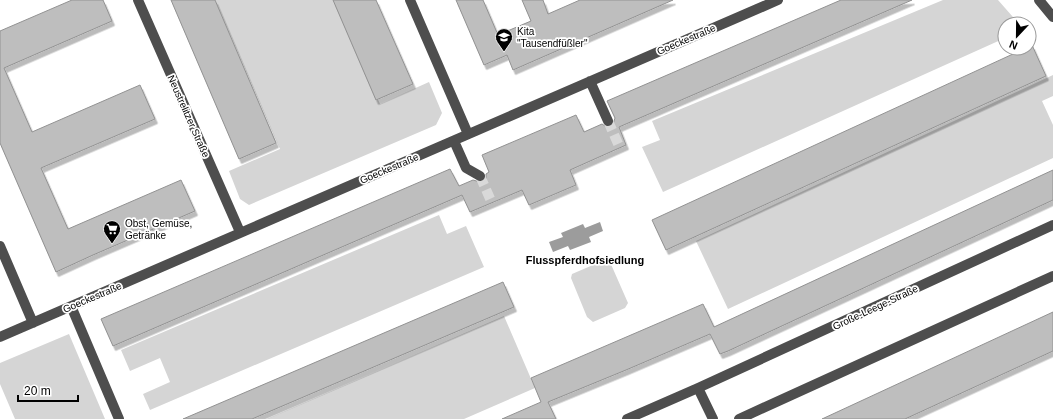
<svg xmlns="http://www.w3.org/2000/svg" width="1053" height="419" viewBox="0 0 1053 419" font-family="Helvetica,sans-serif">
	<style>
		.green { fill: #d5d5d5 }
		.water { fill: #9c9c9c }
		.building { fill: #bebebe; stroke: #929292; filter: url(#shadow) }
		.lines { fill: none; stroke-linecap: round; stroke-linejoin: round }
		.minor-tunnel { stroke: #d9d9d9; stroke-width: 10; stroke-dasharray: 10 5; stroke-linecap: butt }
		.minor { stroke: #4e4e4e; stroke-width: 10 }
		.labels { text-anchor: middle; stroke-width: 3.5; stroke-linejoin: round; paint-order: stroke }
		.poi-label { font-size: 10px; fill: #000; stroke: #fff; text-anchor: start }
		.street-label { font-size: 10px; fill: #000; stroke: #fff }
		.neighbourhood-label { font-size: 11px; font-weight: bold; fill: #000; stroke: #fff }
	</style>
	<defs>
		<filter id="shadow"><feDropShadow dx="2.5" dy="4.5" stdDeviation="0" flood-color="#0004"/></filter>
	</defs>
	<rect width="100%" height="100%" fill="#fff"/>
	<path class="green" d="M215,0H334L380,104L429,82L442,113L436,125L249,205L240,199L229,171L280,149Z
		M943,0H998L1019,24H1005V38L663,192L642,147L660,140L652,121Z
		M1053,75V96L1042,101L1053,125V158L728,309L696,241Z
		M439,215L447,234L466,226L484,267L150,410L143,394L170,382L160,358L130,371L121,350Z
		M607,259L610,262L628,303L625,308L593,322L587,317L571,278L572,274Z
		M504,316L535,388L464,419H267Z
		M69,334L105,419H15L0,384V363Z"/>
	<path class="water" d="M600,222L603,231L589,237L591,242L570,250L568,246L553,252L549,242L563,237L561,233L583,224L585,228Z"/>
	<path class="building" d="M72,0H103L112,21L4,68L32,132L140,85L155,119L41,168L68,229L181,180L195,211L93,255L56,272L0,143V31Z
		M171,0H215L276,143L239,159Z
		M333,0H376L413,84L376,100Z
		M456,0H483L498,35L531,21L522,0H543L548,14L580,0H673L513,70L507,55L484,65Z
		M841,0H912L619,127L626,145L570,170L576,185L529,205L522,190L470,212L462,195L113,346L101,319L450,169L459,186L473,180L480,182H483L486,179V174L489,172L482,155L576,115L584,132L602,124L605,126L610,127L613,124L615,118L607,101Z
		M1032,45L1046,76L666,250L652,220L1026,48H1029V47Z
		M1053,170V200L728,351L720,354L710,334L626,370L548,402L556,419H502L541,402L531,378L703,304L714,327Z
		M503,282L514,307L252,419H183Z
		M1053,312V351L905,419H822Z"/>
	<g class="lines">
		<path class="minor-tunnel" d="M608,121L620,148
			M480,176L492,203"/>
		<path class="minor" d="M138,0L240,232
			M410,0L468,134
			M1039,0L1053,17
			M590,81L608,121
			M454,141L466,168L480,176
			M0,246L33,323
			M71,306L119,419
			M0,337L778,0
			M698,388L713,419
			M627,419L698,388L1053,225
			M739,419L1053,276"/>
	</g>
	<defs>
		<g id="school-pin" transform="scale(0.9)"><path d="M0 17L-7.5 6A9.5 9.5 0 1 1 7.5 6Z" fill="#000" stroke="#fff"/><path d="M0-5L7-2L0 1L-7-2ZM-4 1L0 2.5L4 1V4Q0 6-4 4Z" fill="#fff"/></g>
		<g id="supermarket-pin" transform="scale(0.9)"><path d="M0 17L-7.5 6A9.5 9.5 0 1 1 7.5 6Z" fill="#000" stroke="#fff"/><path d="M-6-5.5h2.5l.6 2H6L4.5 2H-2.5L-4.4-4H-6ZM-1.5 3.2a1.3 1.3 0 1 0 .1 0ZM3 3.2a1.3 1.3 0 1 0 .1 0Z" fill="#fff"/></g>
	</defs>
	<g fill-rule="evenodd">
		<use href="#school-pin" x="504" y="37"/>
		<use href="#supermarket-pin" x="112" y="229"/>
	</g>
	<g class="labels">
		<g class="poi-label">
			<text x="517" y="35">Kita<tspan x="517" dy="12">"Tausendfüßler"</tspan></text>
			<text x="125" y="227">Obst, Gemüse,<tspan x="125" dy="12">Getränke</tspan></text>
		</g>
		<g class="street-label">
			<text transform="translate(686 39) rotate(-23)" y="4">Goeckestraße</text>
			<text transform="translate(189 116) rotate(66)" y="4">Neustrelitzer Straße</text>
			<text transform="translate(389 168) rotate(-23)" y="4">Goeckestraße</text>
			<text transform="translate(92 297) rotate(-23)" y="4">Goeckestraße</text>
			<text transform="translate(875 307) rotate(-25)" y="4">Große-Leege-Straße</text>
		</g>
		<g class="neighbourhood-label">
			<text x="585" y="264">Flusspferdhofsiedlung</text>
		</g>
	</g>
	<g transform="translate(1017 36) rotate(202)"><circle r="19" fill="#ffffff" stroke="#999999"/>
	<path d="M0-3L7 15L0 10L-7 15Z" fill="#000000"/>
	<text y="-6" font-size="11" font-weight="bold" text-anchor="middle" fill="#000000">N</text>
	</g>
	<path d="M18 395v6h60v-6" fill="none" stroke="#000000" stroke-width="2"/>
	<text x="24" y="395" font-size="12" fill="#000000" stroke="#ffffff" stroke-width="3" paint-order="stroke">20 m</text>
</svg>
